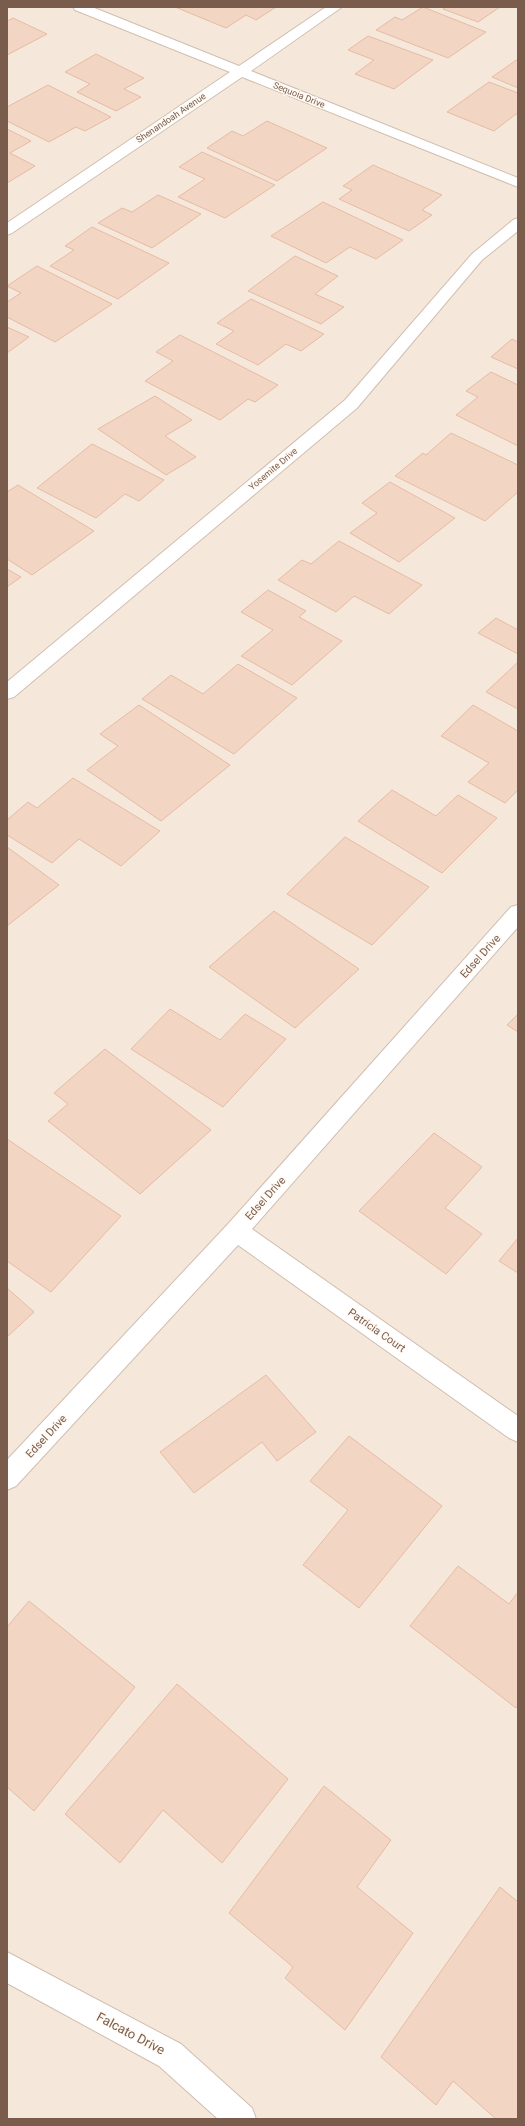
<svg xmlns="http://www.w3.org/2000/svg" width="525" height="2126" viewBox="0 0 525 2126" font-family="Roboto,sans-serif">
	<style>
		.residential { fill: #f5e8da }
		.building { fill: #f3d5c3; stroke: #e6bba3 }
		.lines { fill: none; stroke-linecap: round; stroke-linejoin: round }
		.minor-casing { stroke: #d1beb0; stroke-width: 2 }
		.tertiary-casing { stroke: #d1beb0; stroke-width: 2 }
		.minor { fill: #fff; fill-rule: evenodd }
		.tertiary { fill: #fff; fill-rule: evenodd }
		.labels { text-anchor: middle; stroke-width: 3; stroke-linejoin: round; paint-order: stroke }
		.far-street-label { font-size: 9px; fill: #7a5c4d; stroke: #fffaf3 }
		.street-label { font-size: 11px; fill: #7a5c4d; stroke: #fffaf3 }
		.near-street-label { font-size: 13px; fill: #7a5c4d; stroke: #fffaf3 }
	</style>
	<rect width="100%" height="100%" fill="#fdf6ec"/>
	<path class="residential" d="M7,7H518V2119H7Z"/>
	<path class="building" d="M175,7H276L256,20L246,15L226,28Z
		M423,7L486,32L448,58L376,30L395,17L402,20Z
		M446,7H500L478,22L443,9Z
		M13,18L47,34L7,55V21Z
		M368,36L433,60L394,89L355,74L374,60L348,50Z
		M96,54L144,78L124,89L141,97L116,111L77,92L90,84L65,72Z
		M518,59V88L492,77Z
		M489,82L518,93V115L516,114L494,131L447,112Z
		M48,85L111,117L85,131L76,127L49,142L7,121V107Z
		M267,121L327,148L277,181L207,148L232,131L243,136Z
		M7,129L31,141L10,153L35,166L7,183Z
		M202,152L275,185L225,218L178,197L205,179L179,167Z
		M373,165L442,195L422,210L432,215L409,231L339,199L352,190L343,186Z
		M158,195L201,214L152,248L98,223L122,208L132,212Z
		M323,202L403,240L376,259L350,247L326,263L271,236Z
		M92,227L169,263L118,299L50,266L74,250L65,246Z
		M295,256L338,276L315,294L344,307L321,324L248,291Z
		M37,266L112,304L55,342L7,317V302L21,293L7,286Z
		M251,299L324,334L301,351L286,344L258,365L216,344L234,331L217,323Z
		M7,327L29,337L7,353Z
		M180,335L278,385L255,402L248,399L220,420L145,381L173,361L156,352Z
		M512,339L518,342V369L491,357Z
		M491,372L518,385V446L456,415L478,397L466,391Z
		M155,396L192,420L165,436L196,457L166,475L98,429Z
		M451,433L518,465V492L485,521L395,476L423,453L426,455Z
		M92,444L164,480L139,501L125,494L96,518L37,488Z
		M390,482L455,518L399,562L350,533L377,513L362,503Z
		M18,485L94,531L32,575L7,559V492Z
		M339,541L422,585L389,614L354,596L336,612L278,580L302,560L311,564Z
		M7,569L21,577L7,587Z
		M268,590L306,611L299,617L342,641L292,685L241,656L273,630L241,612Z
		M496,618L518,630V654L478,633Z
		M517,663H518V709L486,692Z
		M238,664L297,698L234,754L142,699L171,675L203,694Z
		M139,705L230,765L161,821L87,770L118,746L100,734Z
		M473,705L518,731V790L505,803L468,782L489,763L441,736Z
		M73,778L160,831L121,866L79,839L52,863L7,835V820L28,802L37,808Z
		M392,790L436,816L458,795L497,818L442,873L358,821Z
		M345,837L429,887L372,945L287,894Z
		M7,847L59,885L7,926Z
		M274,911L359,969L295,1028L209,967Z
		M170,1009L220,1040L245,1014L286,1039L223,1107L131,1049Z
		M518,1014V1032L507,1025Z
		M105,1049L211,1130L140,1194L48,1121L68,1104L54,1093Z
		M434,1133L482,1167L445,1208L482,1234L446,1274L359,1211Z
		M7,1139L121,1216L51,1292L7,1261Z
		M518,1238V1273L499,1261Z
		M7,1288L34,1312L7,1337Z
		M266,1375L316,1432L277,1461L262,1442L194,1493L160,1452Z
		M349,1436L442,1506L359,1608L303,1565L348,1510L310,1481Z
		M458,1566L509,1604L518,1592V1705L516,1708L410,1626Z
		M29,1601L135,1687L34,1811L7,1787V1627Z
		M177,1684L288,1779L222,1863L163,1810L120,1863L65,1814Z
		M324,1786L391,1840L357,1887L413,1933L345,2030L285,1978L293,1967L229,1913Z
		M500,1887L518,1902V2119H496L453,2081L436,2105L381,2057Z"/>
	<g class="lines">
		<g class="minor-casing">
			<path id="minor" d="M73,7H92L239,66L326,7H342L251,71L518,178V187L242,77L12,233L7,235V223L230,72L75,10Z
				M518,905V927L252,1229L518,1416V1442L509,1438L238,1245L16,1486L7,1490V1460L228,1224L511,907Z
				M7,1952L181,2044L252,2108L256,2119H218L159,2066L7,1983Z"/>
		</g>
		<g class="tertiary-casing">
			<path id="tertiary" d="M518,218V231L482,260L357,408L14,697L7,699V682L345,400L472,254L513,220Z"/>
		</g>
		<use href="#minor" class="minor"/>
		<use href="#tertiary" class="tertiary"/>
	</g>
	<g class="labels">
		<g class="far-street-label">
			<text transform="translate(299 95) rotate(22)" y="3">Sequoia Drive</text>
			<text transform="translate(171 118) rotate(-34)" y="3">Shenandoah Avenue</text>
			<text transform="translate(273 469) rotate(-40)" y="3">Yosemite Drive</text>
		</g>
		<g class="street-label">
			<text transform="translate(480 956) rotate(-48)" y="4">Edsel Drive</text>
			<text transform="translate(265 1198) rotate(-48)" y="4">Edsel Drive</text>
			<text transform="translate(377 1330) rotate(35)" y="4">Patricia Court</text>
			<text transform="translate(46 1436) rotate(-47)" y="4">Edsel Drive</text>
		</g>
		<g class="near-street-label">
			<text transform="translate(131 2033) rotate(28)" y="5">Falcato Drive</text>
		</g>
	</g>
	<rect width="525" height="2126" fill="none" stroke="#7a5c4d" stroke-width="16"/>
</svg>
